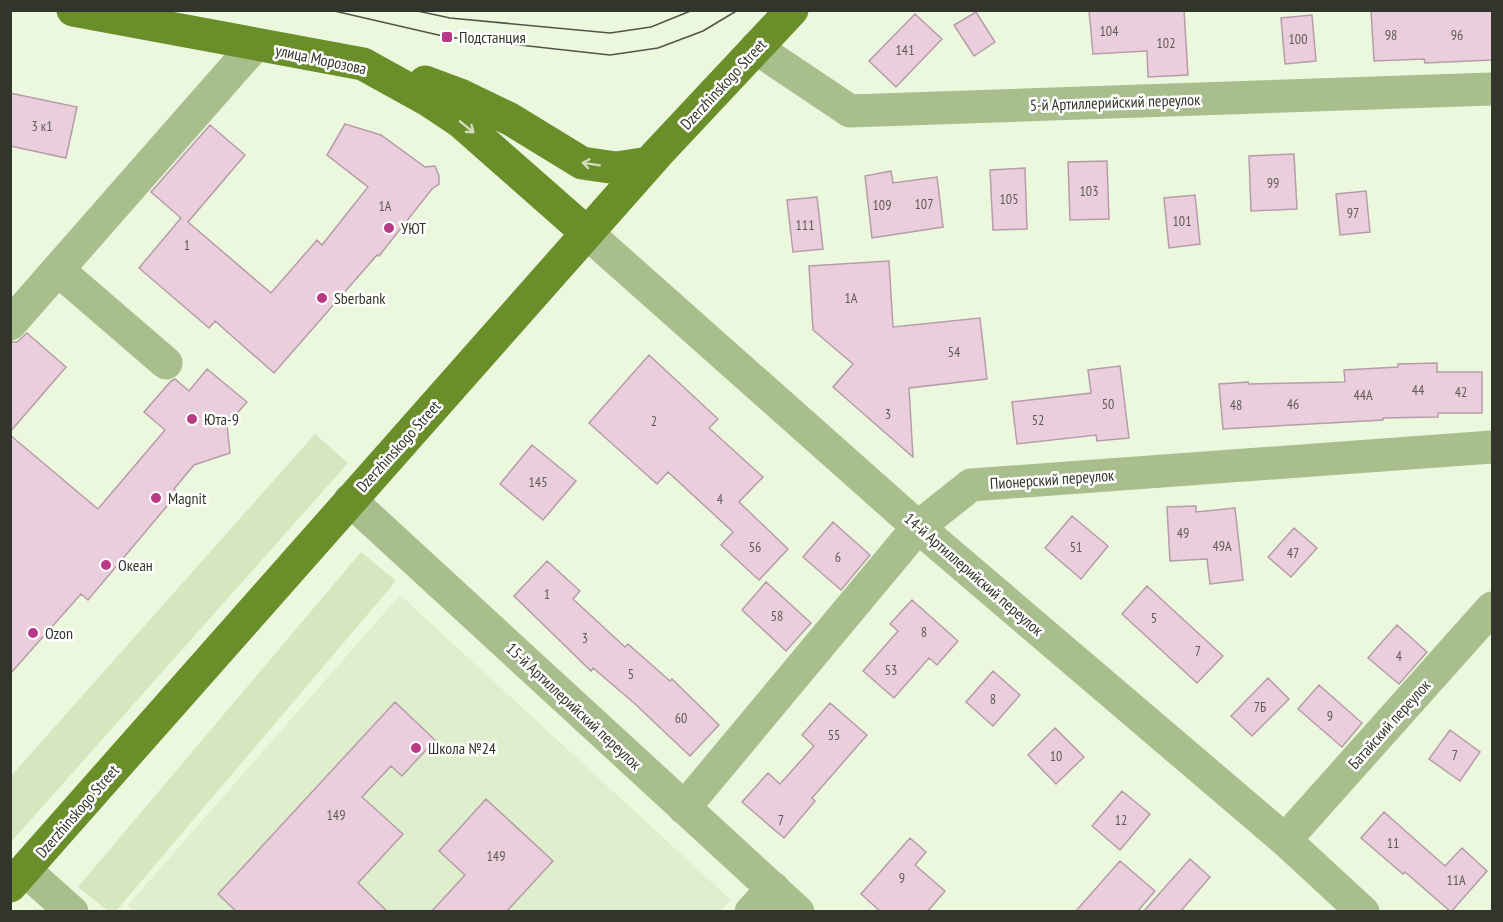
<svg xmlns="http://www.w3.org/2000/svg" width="1503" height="922" viewBox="0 0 1503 922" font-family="'PT Sans Narrow',sans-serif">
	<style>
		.built { fill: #dfeecd }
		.green { fill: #d4e7be }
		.building { fill: #eacedc; stroke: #b69ca9; stroke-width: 1.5 }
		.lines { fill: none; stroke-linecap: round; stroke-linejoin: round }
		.minor { stroke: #a8be8d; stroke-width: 33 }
		.major { stroke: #6a8f2a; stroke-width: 33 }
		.tram { stroke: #505549; stroke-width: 1.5 }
		.oneway { stroke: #d2ddbf }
		.poi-dot { fill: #b83a87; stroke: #fff; stroke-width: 2 }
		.labels { text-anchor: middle; stroke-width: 5; stroke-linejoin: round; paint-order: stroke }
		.number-label { font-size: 14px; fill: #5f5b57 }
		.poi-label { font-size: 16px; fill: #31352b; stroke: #fff; text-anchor: start }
		.street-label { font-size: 16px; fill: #31352b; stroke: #fff }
	</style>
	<rect width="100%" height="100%" fill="#ecf8de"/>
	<path class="built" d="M400,595L731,900L720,912H135L128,905Z"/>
	<path class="green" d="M315,434L348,463L11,842V776Z
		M361,552L396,581L116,911H108L78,887Z"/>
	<path class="building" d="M1089,10H1184L1188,75L1148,77L1147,51L1093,54Z
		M1371,10H1492V60L1425,63L1424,59L1374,61Z
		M976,12L995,42L974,56L954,25Z
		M915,14L942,39L896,87L869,61Z
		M1312,15L1316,61L1285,64L1281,18Z
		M10,93L77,107L66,158L10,146Z
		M345,124L381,135L425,167L435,166L439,176V184L432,189L379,256L377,255L274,373L215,321L209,328L139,268L181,218L151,192L210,125L245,155L188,222L271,293L317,240L322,245L368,187L327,155Z
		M1294,154L1297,209L1251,211L1249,156Z
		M1107,161L1109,219L1070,220L1068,162Z
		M1025,168L1027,229L993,230L990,170Z
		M891,171L893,183L937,177L943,227L872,238L865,176Z
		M1366,191L1370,232L1340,235L1336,194Z
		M1195,195L1200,244L1169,248L1164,198Z
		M817,197L823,249L793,252L787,200Z
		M889,261L893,327L980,318L987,379L909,388L913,457L833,387L853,364L813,330L809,266Z
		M27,333L66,367L10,432V342H17Z
		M649,355L718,419L709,428L763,477L739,502L788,549L759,580L721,545L733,532L668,472L657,484L589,423Z
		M1437,363V372H1482V413H1438V417L1383,418V420L1223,429L1219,384L1248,382L1249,384L1345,382L1344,370L1398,367V364Z
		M1120,366L1129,438L1097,441L1096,435L1017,444L1012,402L1091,393L1088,370Z
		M207,369L247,402L227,425L230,453L194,465L174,489L178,493L88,600L81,594L10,674V435L98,509L165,430L144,412L171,381L175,379L189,391Z
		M532,445L576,481L543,520L500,484Z
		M1196,506V512L1235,508L1243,580L1210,584L1207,559L1170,561L1167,507Z
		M1072,516L1108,546L1081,579L1045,548Z
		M833,522L870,555L841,590L803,557Z
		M1294,528L1317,548L1291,577L1268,557Z
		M547,561L580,591L573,599L625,647L628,644L670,681L672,679L719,725L690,756L634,703L593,668L591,671L514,596Z
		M766,582L811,623L786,651L742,610Z
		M1147,586L1223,656L1197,683L1122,614Z
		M912,600L958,641L937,665L929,658L894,698L863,671L898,631L890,624Z
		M1397,625L1427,652L1399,684L1368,658Z
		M993,671L1020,695L993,726L966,702Z
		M1268,678L1289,699L1252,736L1231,716Z
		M1319,685L1362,723L1342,747L1298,709Z
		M395,702L435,740L402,776L391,766L362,797L403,834L358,883L388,912H237L218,894Z
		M830,703L867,735L812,798L815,801L784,838L742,802L768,773L780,784L814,746L802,735Z
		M1055,728L1084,757L1056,784L1028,755Z
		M1450,730L1480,752L1460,781L1429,759Z
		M1122,791L1150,814L1120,850L1092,826Z
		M486,799L553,861L506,912H431L465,875L439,851Z
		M1384,812L1445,866L1462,848L1487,871L1451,912L1405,872L1403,874L1361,838Z
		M910,838L926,852L915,865L945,891L927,912H881L861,894Z
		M1190,859L1210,877L1180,912H1143Z
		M1120,861L1155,891L1137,912H1075Z"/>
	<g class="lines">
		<path class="minor" d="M756,48L850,111L1492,89
			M587,233L918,527L1285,840L1363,912
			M58,270L166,363
			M10,324L255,45
			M350,500L798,912
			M684,808L918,527L971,485L1492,447
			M1285,840L1492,608
			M25,870L72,912
			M751,912L773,888"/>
		<path class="major" d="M73,10L363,64L428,100L461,122L587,233
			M425,82L460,95L510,119L582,163L616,168L649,163
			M10,886L658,153L792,10"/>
		<path class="tram" d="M330,10L447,37L610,55L658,48L703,31L738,10
			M413,10L450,18L610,33L651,27L693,10"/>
	</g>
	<defs><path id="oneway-shaft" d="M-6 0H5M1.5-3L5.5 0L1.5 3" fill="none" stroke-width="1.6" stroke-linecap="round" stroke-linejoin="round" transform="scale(1.5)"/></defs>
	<g class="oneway">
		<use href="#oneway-shaft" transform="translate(467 127) rotate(39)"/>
		<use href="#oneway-shaft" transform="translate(591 164) rotate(-171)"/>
	</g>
	<g class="poi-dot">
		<rect x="441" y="31" width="12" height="12" rx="3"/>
		<circle cx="389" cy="228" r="6"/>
		<circle cx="322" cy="298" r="6"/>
		<circle cx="192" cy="419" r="6"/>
		<circle cx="156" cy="498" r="6"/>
		<circle cx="106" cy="565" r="6"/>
		<circle cx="33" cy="633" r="6"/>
		<circle cx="416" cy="748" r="6"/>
	</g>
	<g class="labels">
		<g class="number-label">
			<text x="1109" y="36">104</text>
			<text x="1391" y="40">98</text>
			<text x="1457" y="40">96</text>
			<text x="1298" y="44">100</text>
			<text x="1166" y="48">102</text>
			<text x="905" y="55">141</text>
			<text x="42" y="131">3 к1</text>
			<text x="1273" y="188">99</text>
			<text x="1089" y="196">103</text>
			<text x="1009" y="204">105</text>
			<text x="924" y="209">107</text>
			<text x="882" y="210">109</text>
			<text x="385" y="211">1А</text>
			<text x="1353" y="218">97</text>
			<text x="1182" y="226">101</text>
			<text x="805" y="230">111</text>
			<text x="187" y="250">1</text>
			<text x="851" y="303">1А</text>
			<text x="954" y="357">54</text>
			<text x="1418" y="395">44</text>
			<text x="1461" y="397">42</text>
			<text x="1363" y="400">44А</text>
			<text x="1108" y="409">50</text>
			<text x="1293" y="409">46</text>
			<text x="1236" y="410">48</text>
			<text x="888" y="419">3</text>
			<text x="1038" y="425">52</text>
			<text x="654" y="426">2</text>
			<text x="538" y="487">145</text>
			<text x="720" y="504">4</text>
			<text x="1183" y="538">49</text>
			<text x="1222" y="551">49А</text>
			<text x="755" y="552">56</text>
			<text x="1076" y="552">51</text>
			<text x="1293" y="558">47</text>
			<text x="838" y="562">6</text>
			<text x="547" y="599">1</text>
			<text x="777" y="621">58</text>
			<text x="1154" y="623">5</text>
			<text x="924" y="637">8</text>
			<text x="585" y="643">3</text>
			<text x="1198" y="656">7</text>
			<text x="1399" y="661">4</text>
			<text x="891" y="675">53</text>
			<text x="631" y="679">5</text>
			<text x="993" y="704">8</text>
			<text x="1260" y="712">7Б</text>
			<text x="1330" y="721">9</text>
			<text x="681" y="723">60</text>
			<text x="834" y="740">55</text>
			<text x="1455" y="760">7</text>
			<text x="1056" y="761">10</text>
			<text x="336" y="820">149</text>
			<text x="781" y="825">7</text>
			<text x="1121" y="825">12</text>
			<text x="1393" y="848">11</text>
			<text x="496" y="861">149</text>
			<text x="902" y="883">9</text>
			<text x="1456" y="885">11А</text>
		</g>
		<g class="poi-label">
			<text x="459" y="43">Подстанция</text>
			<text x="401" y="234">УЮТ</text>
			<text x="334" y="304">Sberbank</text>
			<text x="204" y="425">Юта-9</text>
			<text x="168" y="504">Magnit</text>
			<text x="118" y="571">Океан</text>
			<text x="45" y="639">Ozon</text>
			<text x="428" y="754">Школа №24</text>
		</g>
		<g class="street-label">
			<text transform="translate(321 59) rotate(12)" y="6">улица Морозова</text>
			<text transform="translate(723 84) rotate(-47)" y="6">Dzerzhinskogo Street</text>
			<text transform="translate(1115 102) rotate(-2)" y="6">5-й Артиллерийский переулок</text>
			<text transform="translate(398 446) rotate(-48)" y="6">Dzerzhinskogo Street</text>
			<text transform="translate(1052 479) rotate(-4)" y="6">Пионерский переулок</text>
			<text transform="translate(974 574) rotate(41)" y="6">14-й Артиллерийский переулок</text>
			<text transform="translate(574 706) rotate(43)" y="6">15-й Артиллерийский переулок</text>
			<text transform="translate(1389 724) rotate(-48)" y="6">Батайский переулок</text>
			<text transform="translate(77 811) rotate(-49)" y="6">Dzerzhinskogo Street</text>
		</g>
	</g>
	<rect width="1503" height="922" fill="none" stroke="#31352b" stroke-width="24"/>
</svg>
